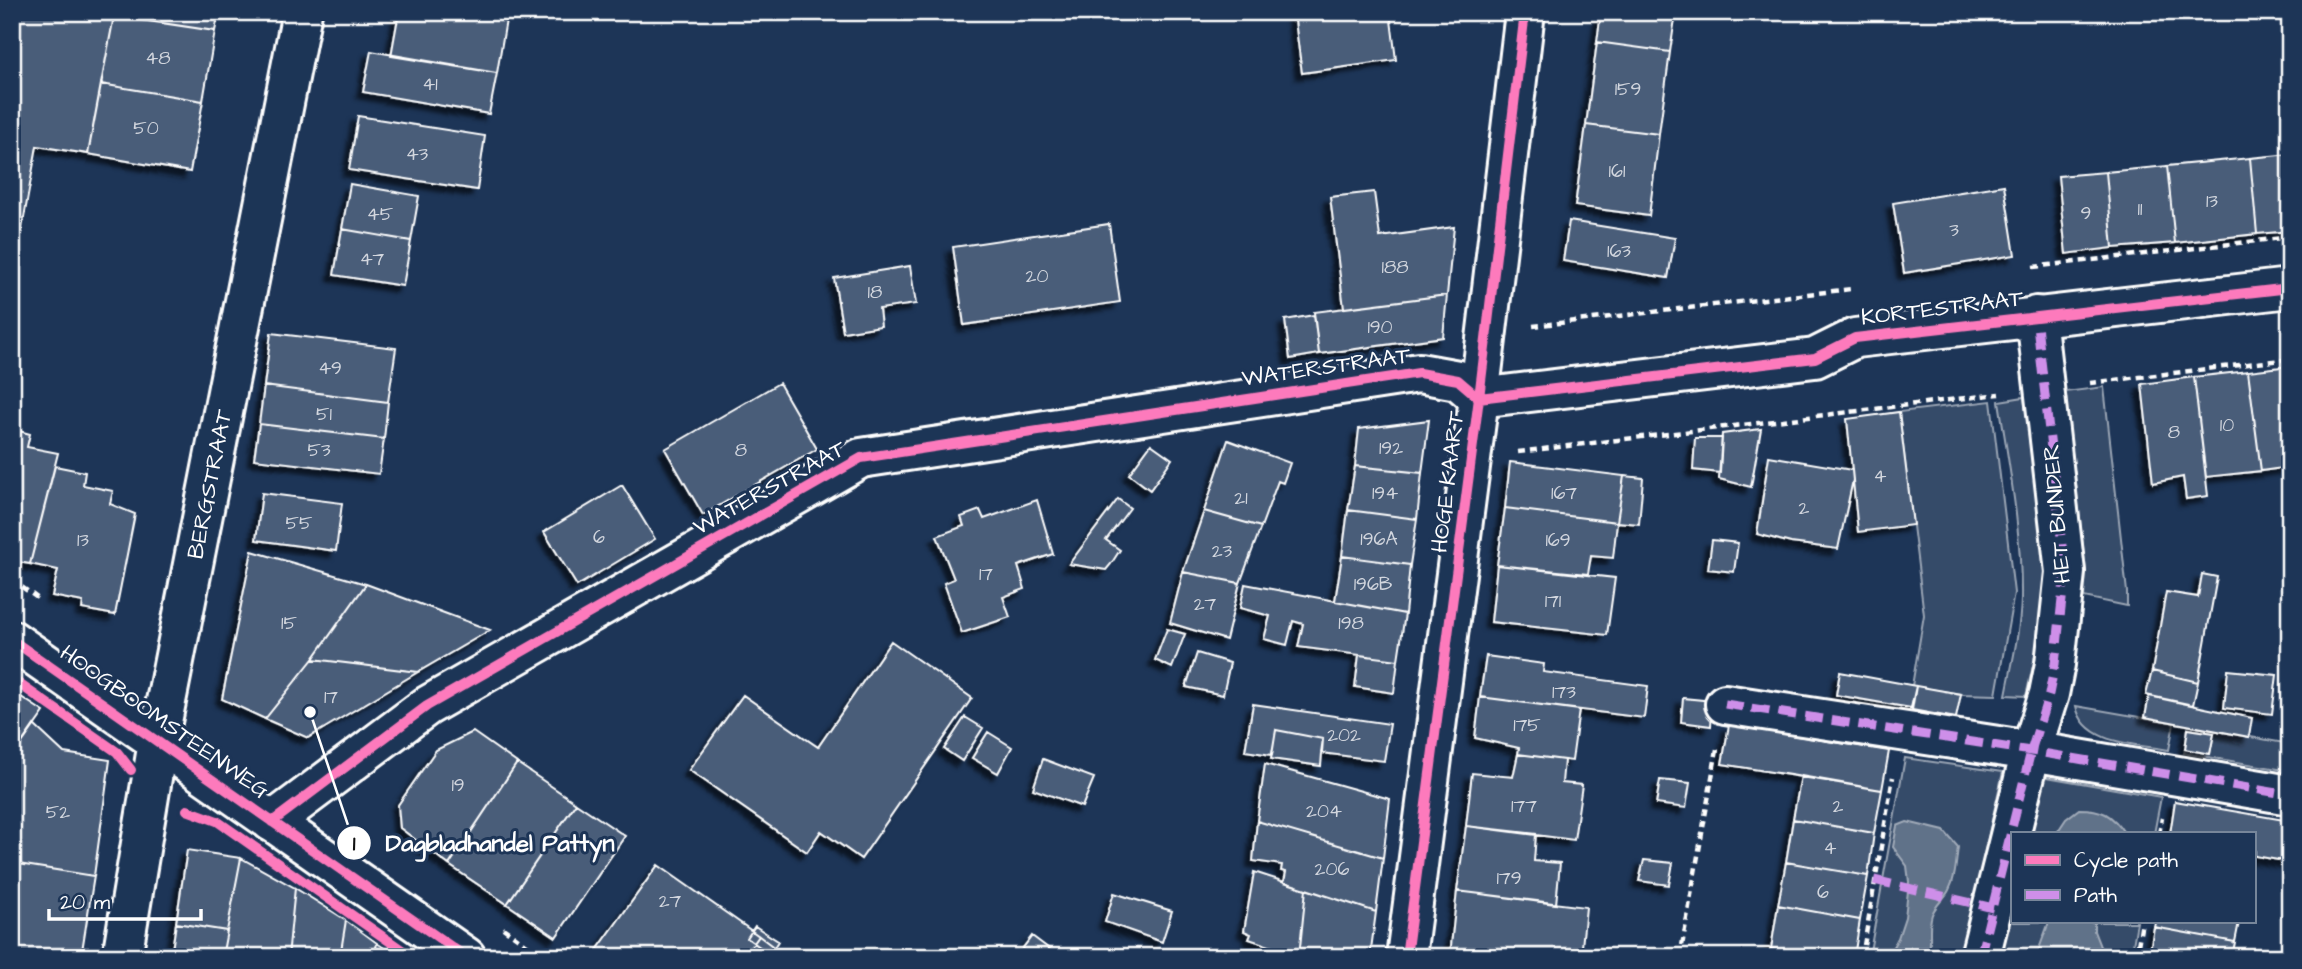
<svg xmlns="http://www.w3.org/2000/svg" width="2302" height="969" viewBox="0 0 2302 969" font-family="'Architects Daughter',sans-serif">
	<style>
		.green { fill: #364b69; stroke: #9aa5b4; stroke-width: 2 }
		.water { fill: #617289; stroke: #a0aab8; stroke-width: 2 }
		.building { fill: #4a5d79; stroke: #fff; stroke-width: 2; filter: url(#shadow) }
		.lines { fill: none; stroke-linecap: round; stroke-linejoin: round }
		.street-casing { stroke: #fff; stroke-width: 44 }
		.secondary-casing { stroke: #fff; stroke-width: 44 }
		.path { stroke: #fff; stroke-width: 4.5; stroke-dasharray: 7 5; stroke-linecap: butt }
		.street { stroke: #1d3557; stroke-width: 38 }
		.secondary { stroke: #1d3557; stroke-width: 38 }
		.quiet { stroke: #ce8fe9; stroke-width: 9; stroke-dasharray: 18 9; stroke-linecap: butt }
		.cycleway-casing { stroke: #1d3557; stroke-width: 15 }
		.cycleway { stroke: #fd7abc; stroke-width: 10 }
		.labels { text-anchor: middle; stroke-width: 6; stroke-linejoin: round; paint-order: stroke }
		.number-label { font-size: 19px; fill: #d2d6de }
		.street-label { font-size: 23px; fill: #fff; stroke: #1d3557 }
		.leader { fill: none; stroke: #fff; stroke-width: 2.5 }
		.callout-dot { fill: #fff; stroke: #1d3557; stroke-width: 2.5 }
		.mark-label { font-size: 21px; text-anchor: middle; font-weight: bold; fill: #111 }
		.callout-label { font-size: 24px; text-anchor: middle; font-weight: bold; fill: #fff; stroke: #1d3557; stroke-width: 6; stroke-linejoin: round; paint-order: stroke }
	</style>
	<defs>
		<filter id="shadow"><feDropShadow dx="-6" dy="6" stdDeviation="2" flood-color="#0009"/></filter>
	</defs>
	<rect width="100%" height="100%" fill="#1d3557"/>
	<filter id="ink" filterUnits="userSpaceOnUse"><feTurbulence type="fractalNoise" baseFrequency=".0143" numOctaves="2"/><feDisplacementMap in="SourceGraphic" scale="14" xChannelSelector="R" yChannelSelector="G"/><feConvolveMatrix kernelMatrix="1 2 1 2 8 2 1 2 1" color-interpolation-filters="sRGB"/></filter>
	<g filter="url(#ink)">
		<path class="green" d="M2104,387L2127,592V606L2084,597L2086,572L2065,392Z
			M2024,397L2047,581L2043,622L2026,696L2006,695C2012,664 2020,631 2021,599C2022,532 2009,466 1999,401Z
			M1991,401L2014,593L1996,695L1961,694L1912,686L1924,615L1899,412Z
			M2076,706L2174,723L2169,750C2137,744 2084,745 2076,706Z
			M2189,726L2290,744V771L2184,753L2185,749L2210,754L2214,734L2188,729Z
			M1905,758L2003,772L1961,957H1869Z
			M2041,776L2161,797L2154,834H2028Z
			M2013,900V922H2137L2131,957H2000Z"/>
		<path class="water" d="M2079,809C2102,809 2112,814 2125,834H2056L2066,819Z
			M1907,822L1944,831L1958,847C1956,861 1956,877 1949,890C1944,900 1933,906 1931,918C1928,932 1933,944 1927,957H1887L1898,938L1905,917L1909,882L1907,866L1893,847L1897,826Z
			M2049,922H2094V931L2104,957H2036Z"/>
		<path class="building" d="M12,12H90L114,16L88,154L37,146L12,284Z
			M90,12H219L215,31Z
			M399,12L507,14L497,73L391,56Z
			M1303,12H1390L1396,60L1302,73L1294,13Z
			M1601,12H1676L1670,52L1597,42Z
			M114,16L215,31L203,101L101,84Z
			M1597,42L1670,52L1659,134L1586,125Z
			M371,51L497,73L489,114L363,92Z
			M101,84L203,101L190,172L88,154Z
			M358,116L485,136L477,190L349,170Z
			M1586,125L1659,134L1649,216L1575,206Z
			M2290,154V231L2257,234L2250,158Z
			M2250,158L2257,234L2175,243L2167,166Z
			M2167,166L2175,243L2113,248L2106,172Z
			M2106,172L2113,248L2066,254L2058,176Z
			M350,184L419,196L411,241L342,229Z
			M2004,185L2015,255L1904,273L1893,203Z
			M1374,192L1380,237L1454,227L1447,295L1344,308L1330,197Z
			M1569,221L1675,238L1668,278L1563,261Z
			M1109,224L1120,302L964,325L953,247Z
			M342,229L411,241L403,286L334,275Z
			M910,266L916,304L879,309L881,326L843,332L834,278Z
			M1447,295L1443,337L1319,354L1314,312Z
			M1314,315L1319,354L1290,359L1285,320Z
			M271,333L396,348L388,402L264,386Z
			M2290,366V467L2261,471L2248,371Z
			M2248,371L2261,471L2206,477L2194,377Z
			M2194,377L2208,496L2186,499L2183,477L2153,483L2142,384Z
			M779,383L817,449L703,515L665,449Z
			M264,386L388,402L384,439L259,424Z
			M1899,412L1913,525L1858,532L1847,419Z
			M1429,420L1422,473L1355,466L1359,429Z
			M259,424L384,439L379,474L254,459Z
			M12,429L30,434L27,447L58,453L30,564L12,561Z
			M1761,429L1751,487L1719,479L1722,434Z
			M1695,438H1722L1720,473L1693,470Z
			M1228,440L1290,463L1283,483L1278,481L1261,527L1204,511Z
			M1151,444L1172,459L1150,490L1129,474Z
			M1769,456L1852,470L1853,480L1838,549L1791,543L1757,534Z
			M1510,462L1624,476L1617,522L1505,508Z
			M55,466L85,472L83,485L113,491L110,504L135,514L115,615L82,609L83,602L52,596L58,570L30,564Z
			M1355,466L1422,473L1417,519L1348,510Z
			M1624,476L1643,478L1639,524L1617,522Z
			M622,485L655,539L577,586L544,532Z
			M262,493L342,503L336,551L256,540Z
			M1118,499L1130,508L1106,540L1120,550L1111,564L1106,570L1069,564Z
			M1037,500L1053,554L1018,566L1025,589L1003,597L1010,617L962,633L944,583L954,579L937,536L964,526L961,517L980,510L984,519Z
			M1505,508L1617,522L1613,558L1591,556L1588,574L1497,565Z
			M1348,510L1417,519L1410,565L1342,556Z
			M1204,511L1261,527L1240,583L1183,572Z
			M1712,540L1738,543L1734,572L1708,569Z
			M252,551L366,584L313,659L265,719L222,699Z
			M1342,556L1410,565L1405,614L1335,601Z
			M1497,565L1615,578L1607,635L1491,622Z
			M1183,572L1240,583L1226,640L1170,623Z
			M2202,574L2217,577L2198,682L2152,671L2166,592L2198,597Z
			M366,584L490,630L418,672L313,659Z
			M1245,584L1405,614L1398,660L1298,647L1303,624L1293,621L1287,645L1264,639L1270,616L1240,608Z
			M1167,629L1185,634L1172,668L1155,660Z
			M891,641L972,698L861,859L821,831L807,852L689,770L743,695L818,747Z
			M1197,653L1230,663L1223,695L1186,687Z
			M1359,655L1398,660L1394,693L1355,687Z
			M1486,656L1544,664L1543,672L1648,686L1644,718L1480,697Z
			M313,659L418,672L308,738L265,719Z
			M2228,670L2277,675L2272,714L2224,708Z
			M2152,671L2198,682L2193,705L2146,695Z
			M1840,672L1916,686L1911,708L1836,695Z
			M1916,686L1961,694L1956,718L1912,710Z
			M12,691L44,712L12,757Z
			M2149,696L2252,718L2249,737L2145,717Z
			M1480,697L1579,710L1572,761L1518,754L1519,748L1475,738Z
			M1683,698L1713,701L1711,726L1681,722Z
			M1253,704L1390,724L1384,761L1321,753L1323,739L1276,730L1272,755L1245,751Z
			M965,717L983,728L962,761L944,749Z
			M34,725L64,753L110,760L94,876L12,863V757Z
			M1729,725L1889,751L1882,790L1722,764Z
			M2188,729L2214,733L2210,754L2185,749Z
			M1276,730L1323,739L1321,766L1271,759Z
			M473,732L517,763L449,865L400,828L398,805L436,750Z
			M988,732L1012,747L998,773L972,758Z
			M1518,754L1564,760L1562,783L1582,785L1574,840L1466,826L1472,773L1513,777Z
			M1043,759L1094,778L1082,807L1033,789Z
			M517,763L576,803L507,904L449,865Z
			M1265,764L1390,799L1383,858L1257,821Z
			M1801,776L1882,790L1874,833L1793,819Z
			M1660,780L1690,783L1686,808L1656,804Z
			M2175,801L2290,821V862L2255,856V834H2170Z
			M576,803L625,836L556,937L507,904Z
			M1793,819L1874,833L1868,876L1786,862Z
			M1257,821L1383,858L1376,912L1284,882L1286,872L1281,871L1282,865L1253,861Z
			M1466,826L1536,834L1534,861L1560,863L1556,904L1457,891Z
			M187,850L241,858L227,931L176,923Z
			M241,858L295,888L288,957H222Z
			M1644,860L1673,863L1669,885L1639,881Z
			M1786,862L1868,876L1860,920L1778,905Z
			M12,863L94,876L81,957H12Z
			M658,865L759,936L744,957H592Z
			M1254,872L1306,889L1299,956L1249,939L1251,934L1244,931Z
			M295,888L346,920L340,957H288Z
			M1306,889L1376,912L1370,957H1299Z
			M1457,891L1586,907L1581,957L1450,955Z
			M1114,893L1172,911L1162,942L1105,922Z
			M1778,905L1860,920L1854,957H1819L1771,949Z
			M346,920L377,943L374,957H340Z
			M2155,922H2239L2235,942L2154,927Z
			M176,923L227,931L222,957H171Z
			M755,926L778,941L770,954L747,938Z
			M2154,927L2235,942L2232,957H2149Z
			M759,936L787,957H744Z
			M1032,936L1060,957H1016Z
			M377,943L399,957H374Z
			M1771,949L1819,957H1770Z"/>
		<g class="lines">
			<g class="street-casing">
				<g id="street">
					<path d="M1725,704L2031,751L2290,795"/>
					<path d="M272,822L427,706L861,458L1419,373L1458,380L1479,398L1815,358L1855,338L2290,288"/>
					<path id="s1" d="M122,957L158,742L302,12"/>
					<path d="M1406,957L1479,398L1525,12"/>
					<path d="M1980,957L2031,751L2049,694L2055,664L2065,572L2036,316"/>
				</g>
			</g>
			<g class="secondary-casing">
				<path id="secondary" d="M12,640L466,957"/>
			</g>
			<path class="path" d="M2033,267L2290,237
				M1533,326L1851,289
				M2090,383L2290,359
				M1518,452L1999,394
				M12,580L40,600
				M2159,834L2162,818
				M503,928L544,957
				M1680,957L1717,749
				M1862,957L1893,777
				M2136,957L2142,922"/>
			<use href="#street" class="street"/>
			<use href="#secondary" class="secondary"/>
			<path class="quiet" d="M1725,704L2031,751L2290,795
				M1874,880L1993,908
				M1980,957L2031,751L2049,694L2055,664L2065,572L2036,316"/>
			<g class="cycleway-casing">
				<path id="cycleway" d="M12,640L466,957
					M12,679L117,752L131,770
					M187,810L217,821L412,957
					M272,822L427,706L861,458L1419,373L1458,380L1479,398L1815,358L1855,338L2290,288
					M1406,957L1479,398L1525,12"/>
			</g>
			<use href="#cycleway" class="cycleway"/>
		</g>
	</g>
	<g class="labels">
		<g class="number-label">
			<text x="158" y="64">48</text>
			<text x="430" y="90">41</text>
			<text x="1628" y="95">159</text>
			<text x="146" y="134">50</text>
			<text x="417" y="160">43</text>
			<text x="1617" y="177">161</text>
			<text x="2212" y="207">13</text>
			<text x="2140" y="215">11</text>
			<text x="2086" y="219">9</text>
			<text x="380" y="220">45</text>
			<text x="1954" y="236">3</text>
			<text x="1619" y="257">163</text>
			<text x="372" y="265">47</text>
			<text x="1395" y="273">188</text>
			<text x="1037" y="282">20</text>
			<text x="875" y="298">18</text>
			<text x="1380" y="333">190</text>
			<text x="330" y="374">49</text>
			<text x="324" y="420">51</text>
			<text x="2227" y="431">10</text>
			<text x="2174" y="438">8</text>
			<text x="1391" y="454">192</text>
			<text x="319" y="456">53</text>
			<text x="741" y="456">8</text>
			<text x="1880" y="482">4</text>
			<text x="1385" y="499">194</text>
			<text x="1564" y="499">167</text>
			<text x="1241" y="504">21</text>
			<text x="1804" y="514">2</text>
			<text x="299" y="529">55</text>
			<text x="599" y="543">6</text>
			<text x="1379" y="545">196A</text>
			<text x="83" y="546">13</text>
			<text x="1558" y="546">169</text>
			<text x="1222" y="557">23</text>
			<text x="986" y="580">17</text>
			<text x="1373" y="590">196B</text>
			<text x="1553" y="607">171</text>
			<text x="1205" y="610">27</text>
			<text x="289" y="629">15</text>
			<text x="1351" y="629">198</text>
			<text x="1564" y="698">173</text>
			<text x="331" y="703">17</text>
			<text x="1527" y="731">175</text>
			<text x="1344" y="741">202</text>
			<text x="458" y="791">19</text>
			<text x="1524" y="812">177</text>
			<text x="1838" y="812">2</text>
			<text x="1324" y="817">204</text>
			<text x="58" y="818">52</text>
			<text x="1830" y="854">4</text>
			<text x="1332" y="875">206</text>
			<text x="1509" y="884">179</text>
			<text x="1823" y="898">6</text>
			<text x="670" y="907">27</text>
		</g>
		<g class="street-label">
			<text transform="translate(1942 307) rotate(-7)" y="8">KORTESTRAAT</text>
			<text transform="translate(1326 366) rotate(-8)" y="8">WATERSTRAAT</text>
			<text transform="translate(1447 482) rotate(-83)" y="8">HOGE KAART</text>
			<text dy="8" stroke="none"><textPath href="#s1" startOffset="481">BERGSTRAAT</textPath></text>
			<text transform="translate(769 487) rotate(-29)" y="8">WATERSTRAAT</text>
			<text transform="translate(2056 514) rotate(-95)" y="8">HET BUNDER</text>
			<text transform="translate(165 721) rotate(35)" y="8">HOOGBOOMSTEENWEG</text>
		</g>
	</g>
	<path class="leader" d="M310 712L354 843"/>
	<g class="callout-dot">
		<circle cx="310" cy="712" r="7"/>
		<circle cx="354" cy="843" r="18"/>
	</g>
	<g class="mark-label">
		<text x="354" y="850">1</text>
	</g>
	<g class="callout-label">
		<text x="500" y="851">Dagbladhandel Pattyn</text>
	</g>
	<rect width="2302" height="969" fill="none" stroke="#1d3557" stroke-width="42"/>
	<rect x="21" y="21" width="2260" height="927" fill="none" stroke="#fff" stroke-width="2.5" filter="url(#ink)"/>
	<rect x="2011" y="832" width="245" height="91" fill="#1d3557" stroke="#77869a" stroke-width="2"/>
	<rect x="2025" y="855" width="35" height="10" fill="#fd7abc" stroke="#77869a" stroke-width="2"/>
	<text x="2074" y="867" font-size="21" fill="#ffffff">Cycle path</text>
	<rect x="2025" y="890" width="35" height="10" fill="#ce8fe9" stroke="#77869a" stroke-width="2"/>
	<text x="2074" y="902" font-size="21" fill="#ffffff">Path</text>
	<path d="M49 909v10h152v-10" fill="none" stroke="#ffffff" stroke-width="3.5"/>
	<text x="60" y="909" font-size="21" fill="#ffffff" stroke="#1d3557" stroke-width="5" paint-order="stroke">20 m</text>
</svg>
